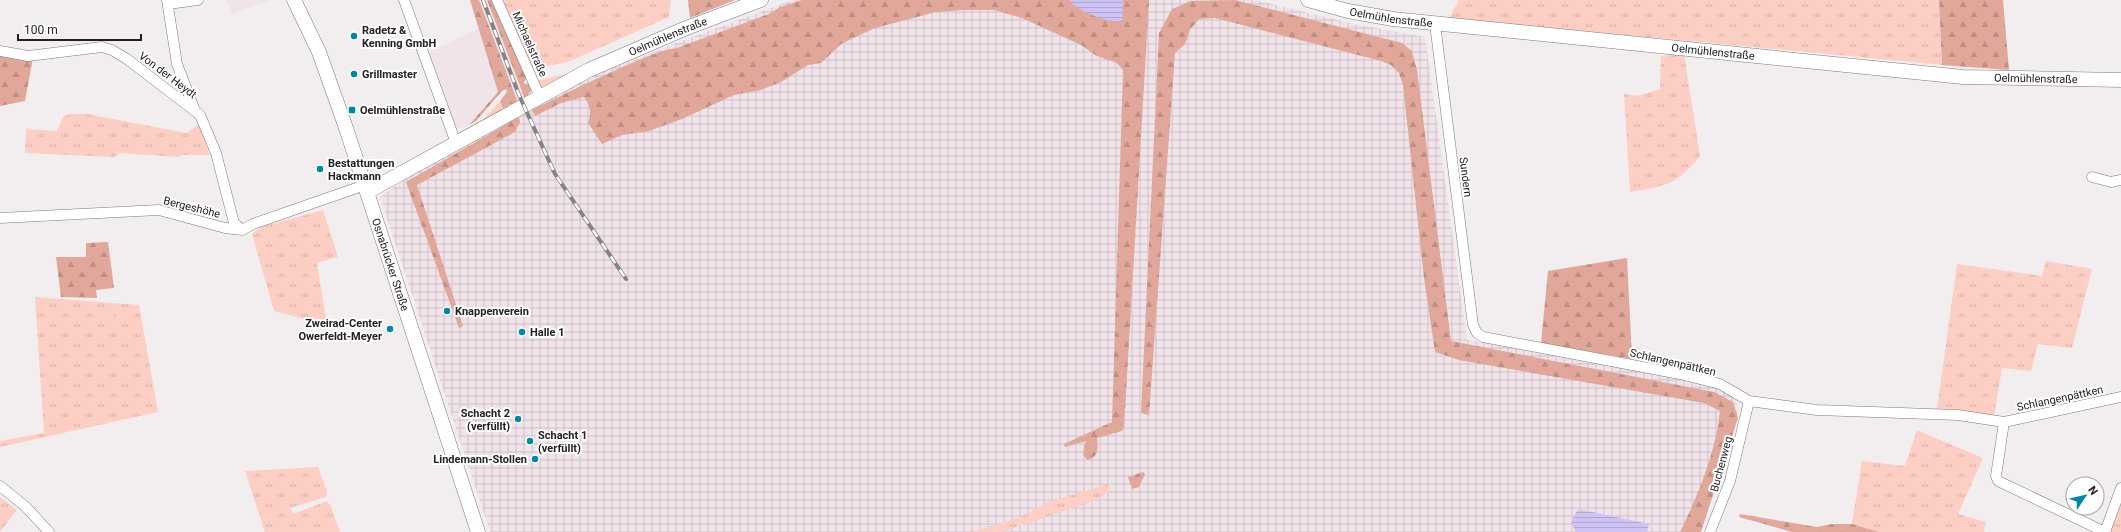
<svg xmlns="http://www.w3.org/2000/svg" width="2121" height="532" viewBox="0 0 2121 532" font-family="Roboto,sans-serif">
	<style>
		.built { fill: #f0e3ea }
		.industrial { fill: url(#industrial-grid) }
		.grass { fill: url(#grass-tufts) }
		.forest { fill: url(#forest-firs) }
		.garden { fill: #fdcec4 }
		.water { fill: url(#water-rules) }
		.lines { fill: none; stroke-linecap: round; stroke-linejoin: round }
		.street-casing { stroke: #7d787b; stroke-width: 11 }
		.secondary-casing { stroke: #7d787b; stroke-width: 15 }
		.street { stroke: #fff; stroke-width: 10 }
		.secondary { stroke: #fff; stroke-width: 14 }
		.rail-casing { stroke: #858384; stroke-width: 4 }
		.rail { stroke: #fff; stroke-width: 2.5; stroke-dasharray: 8; stroke-linecap: butt }
		.poi-dot { fill: #0087a8; stroke: #fff; stroke-width: 1.5 }
		.labels { text-anchor: middle; stroke-width: 4; stroke-linejoin: round; paint-order: stroke }
		.street-label { font-size: 11px; fill: #222121; stroke: #fff }
		.poi-label { font-size: 11px; font-weight: bold; fill: #222121; stroke: #fff; text-anchor: start }
	</style>
	<defs>
		<pattern id="industrial-grid" width="8" height="8" patternUnits="userSpaceOnUse"><rect width="8" height="8" fill="#f0e3ea"/><path d="M0 4h8M4 0v8" fill="none" stroke="#cec2c8"/></pattern>
		<pattern id="grass-tufts" width="24" height="20" patternUnits="userSpaceOnUse"><rect width="24" height="20" fill="#fdcec4"/><path d="M3 7l-1-3M5 7V3M7 7l1-3M15 17l-1-3M17 17v-4M19 17l1-3" fill="none" stroke="#d9b1a8"/></pattern>
		<pattern id="forest-firs" width="22" height="20" patternUnits="userSpaceOnUse"><rect width="22" height="20" fill="#e0a79a"/><path d="M5 1l3.5 6h-7zM16 11l3.5 6h-7z" fill="#c08f84"/></pattern>
		<pattern id="water-rules" width="6" height="5" patternUnits="userSpaceOnUse"><rect width="6" height="5" fill="#cfc3f5"/><path d="M0 2.5h6" fill="none" stroke="#b1a7d2"/></pattern>
	</defs>
	<rect width="100%" height="100%" fill="#f2eef0"/>
	<path class="built" d="M226,0H271L232,14Z
		M479,0H487L525,99L518,103Z
		M479,28L498,92L469,125L462,128H458L454,125L428,53Z"/>
	<path class="industrial" d="M792,0H1256L1354,24L1425,37L1467,340L1669,377L1718,389L1735,398L1738,410L1717,477L1693,532H490L380,197L408,177L579,82L668,46Z"/>
	<path class="grass" d="M503,0H671L669,17L568,62L533,69Z
		M1459,0H1939L1942,65L1449,18Z
		M1684,54L1700,156C1678,184 1664,187 1630,192L1624,94L1638,96L1660,89L1661,56Z
		M574,72L543,88L535,81Z
		M500,101L503,108L510,104L519,103L481,122Z
		M70,114H87L186,133L200,124L209,155H181L179,157L119,153L114,157L25,153L26,129L57,131L63,117Z
		M323,210L338,257L317,263L327,325L274,311L252,234L261,227Z
		M2046,261L2092,269L2072,348L2038,344L2031,371L2002,368L1994,417L1961,410L1937,409L1957,264L2042,276Z
		M35,297L139,305L158,412L0,447V441L44,433Z
		M1917,430L1983,458L1958,514L1986,522L1984,532H1879L1852,524L1862,461L1905,466Z
		M318,467L327,491L326,497L290,508L293,514L327,501L331,506L340,532H265L245,471Z
		M1108,484L1111,491L1093,501L1002,532H972L1020,517L1048,502Z
		M0,497L17,510L0,532Z
		M2121,498V532H2108Z"/>
	<path class="forest" d="M470,0H479L518,103L510,104L503,108L500,101L507,92L506,89L502,91L476,121L469,125L498,92Z
		M487,0H495L527,78L524,82L525,84L529,83L532,89L525,99Z
		M688,0H735L690,18Z
		M802,0H1149L1124,427L1122,431L1097,438C1098,449 1099,457 1087,460L1083,454L1086,441L1065,447L1064,444L1112,422L1123,70L1117,63L1097,56L1081,45L1022,18L994,10H963L936,12L875,28L841,44L821,63L808,65L781,82L761,90L734,95L682,119L649,131L622,135L602,144L588,123C592,112 590,105 584,97L561,103L535,116L532,110C564,94 595,79 627,65C644,58 660,50 677,48L769,14L780,7Z
		M1235,0L1402,43L1412,51L1417,70L1451,341L1714,392L1733,402L1738,418L1701,532H1680C1698,496 1716,451 1720,411L1704,403L1459,360L1435,352L1424,278L1403,85L1399,73L1391,65L1381,61L1215,18L1199,19L1190,30L1185,44L1175,53L1149,415L1141,413L1159,33L1172,9L1191,1Z
		M1939,0H2003L2009,70L1942,65Z
		M0,56L33,58L25,101L0,106Z
		M519,117L520,122L515,132L417,185L463,326L459,328L406,182Z
		M108,242L114,288L96,290L97,298L61,297L56,257H86V243Z
		M1627,258L1632,359L1541,343L1548,271Z
		M1143,472L1145,474L1139,487L1132,489L1128,477Z
		M1740,514L1817,527L1832,524H1852L1879,532H1792L1739,517Z"/>
	<path class="garden" d="M99,309L114,311L113,322L98,321Z"/>
	<path class="water" d="M1069,0H1123L1122,20C1110,25 1076,10 1069,0Z
		M1583,510L1649,524L1647,532H1576L1571,522L1577,511Z"/>
	<g class="lines">
		<g class="street-casing">
			<path id="street" d="M167,0L177,64L194,108
				M404,0L456,143
				M497,0L540,97
				M168,4L198,0
				M1435,24L1473,325L1477,333L1483,337L1680,374L1720,384L1749,401L1817,410L1958,415L2004,422L2121,397
				M0,51L28,56L102,47L112,50L127,59L200,115L216,153L234,223L242,230
				M2092,177L2111,182L2121,180
				M0,218L159,210L225,228L242,230L253,224L365,185
				M2004,422L1996,476L1998,481L2105,532
				M0,486L26,507L49,532
				M1710,532L1730,481L1749,401
				M2105,532L2121,488"/>
		</g>
		<g class="secondary-casing">
			<g id="secondary">
				<path id="s1" d="M294,0L319,52L346,128L478,532"/>
				<path id="s2" d="M1308,0L1348,11L1393,19L1963,77L2121,80"/>
				<path id="s3" d="M367,192L589,70L684,29L761,0"/>
			</g>
		</g>
		<use href="#street" class="street"/>
		<use href="#secondary" class="secondary"/>
		<g class="rail-casing">
			<path id="rail" d="M483,0L519,95L555,174L626,279"/>
		</g>
		<use href="#rail" class="rail"/>
	</g>
	<g class="poi-dot">
		<circle cx="354" cy="36" r="4"/>
		<circle cx="354" cy="74" r="4"/>
		<rect x="348" y="106" width="8" height="8" rx="2"/>
		<circle cx="320" cy="169" r="4"/>
		<circle cx="447" cy="311" r="4"/>
		<circle cx="390" cy="329" r="4"/>
		<circle cx="522" cy="332" r="4"/>
		<circle cx="518" cy="419" r="4"/>
		<circle cx="530" cy="441" r="4"/>
		<circle cx="535" cy="459" r="4"/>
	</g>
	<g class="labels">
		<g class="street-label">
			<text dy="4" stroke="none"><textPath href="#s2" startOffset="85">Oelmühlenstraße</textPath></text>
			<text dy="4" stroke="none"><textPath href="#s3" startOffset="339">Oelmühlenstraße</textPath></text>
			<text transform="translate(530 44) rotate(66)" y="4">Michaelstraße</text>
			<text dy="4" stroke="none"><textPath href="#s2" startOffset="409">Oelmühlenstraße</textPath></text>
			<text transform="translate(168 75) rotate(37)" y="4">Von der Heydt</text>
			<text dy="4" stroke="none"><textPath href="#s2" startOffset="733">Oelmühlenstraße</textPath></text>
			<text transform="translate(1466 177) rotate(83)" y="4">Sundern</text>
			<text transform="translate(192 207) rotate(14)" y="4">Bergeshöhe</text>
			<text dy="4" stroke="none"><textPath href="#s1" startOffset="282">Osnabrücker Straße</textPath></text>
			<text transform="translate(1673 362) rotate(13)" y="4">Schlangenpättken</text>
			<text transform="translate(2060 398) rotate(-12)" y="4">Schlangenpättken</text>
			<text transform="translate(1721 464) rotate(-75)" y="4">Buchenweg</text>
		</g>
		<g class="poi-label">
			<text x="362" y="34">Radetz &amp;<tspan x="362" dy="13">Kenning GmbH</tspan></text>
			<text x="362" y="78">Grillmaster</text>
			<text x="360" y="114">Oelmühlenstraße</text>
			<text x="328" y="167">Bestattungen<tspan x="328" dy="13">Hackmann</tspan></text>
			<text x="455" y="315">Knappenverein</text>
			<text x="382" y="327" text-anchor="end">Zweirad-Center<tspan x="382" dy="13">Owerfeldt-Meyer</tspan></text>
			<text x="530" y="336">Halle 1</text>
			<text x="510" y="417" text-anchor="end">Schacht 2<tspan x="510" dy="13">(verfüllt)</tspan></text>
			<text x="538" y="439">Schacht 1<tspan x="538" dy="13">(verfüllt)</tspan></text>
			<text x="527" y="463" text-anchor="end">Lindemann-Stollen</text>
		</g>
	</g>
	<g transform="translate(2085 496) rotate(55)"><circle r="19" fill="#ffffff" stroke="#a7a6a6"/>
	<path d="M0-3L7 15L0 10L-7 15Z" fill="#0087a8"/>
	<text y="-6" font-size="11" font-weight="bold" text-anchor="middle" fill="#222121">N</text>
	</g>
	<path d="M18 34v6h123v-6" fill="none" stroke="#222121" stroke-width="2"/>
	<text x="24" y="34" font-size="12" fill="#222121" stroke="#ffffff" stroke-width="3" paint-order="stroke">100 m</text>
</svg>
